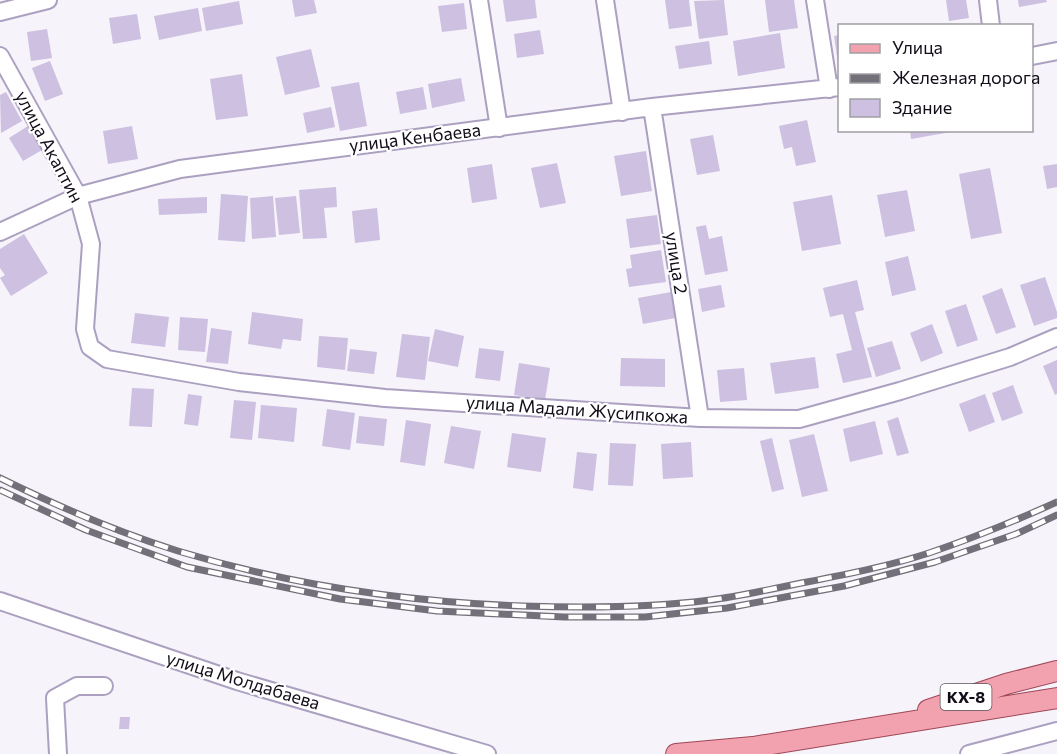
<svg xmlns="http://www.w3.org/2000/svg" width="1057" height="754" viewBox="0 0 1057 754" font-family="Commissioner,sans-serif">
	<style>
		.building { fill: #cdc0e1 }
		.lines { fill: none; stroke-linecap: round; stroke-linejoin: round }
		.minor-casing { stroke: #aca0c0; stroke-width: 20 }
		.major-casing { stroke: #9e4657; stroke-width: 22 }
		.minor { stroke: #fff; stroke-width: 16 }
		.major { stroke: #f2a2af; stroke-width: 20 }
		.rail-casing { stroke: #747079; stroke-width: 7 }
		.rail { stroke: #fff; stroke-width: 4.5; stroke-dasharray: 14; stroke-linecap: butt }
		.labels { text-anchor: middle; stroke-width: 4.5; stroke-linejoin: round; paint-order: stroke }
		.shield { fill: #fff; stroke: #59565d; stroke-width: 1.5 }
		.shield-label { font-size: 16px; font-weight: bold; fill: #120d18 }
		.street-label { font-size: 18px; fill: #120d18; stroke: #fff }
	</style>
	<rect width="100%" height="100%" fill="#f6f3fa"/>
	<path class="building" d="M292,0H314L317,13L295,17Z
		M503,0H535L537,18L506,22Z
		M665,0H689L692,26L669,29Z
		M724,0L728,35L699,39L694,1Z
		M765,0H794L798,28L769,32Z
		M946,0H966L969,18L949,21Z
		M1018,0H1046L1047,2L1019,7Z
		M239,1L243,24L206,31L202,8Z
		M464,3L467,29L442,32L438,6Z
		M198,8L202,31L159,40L154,16Z
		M137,14L141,39L113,44L109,18Z
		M47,29L52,58L31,61L27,32Z
		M540,30L544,54L517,58L514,34Z
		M780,33L785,68L738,76L733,41Z
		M840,35V63H838L834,36Z
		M709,41L712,64L679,69L675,46Z
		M311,49L320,87L285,95L276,57Z
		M50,61L63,94L45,101L32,68Z
		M242,74L248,116L216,120L210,79Z
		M461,78L465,101L432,108L428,84Z
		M359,82L367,126L340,131L331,87Z
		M423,87L427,109L400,114L396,92Z
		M6,92L22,121L1,133L0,95Z
		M331,107L335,127L307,133L303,113Z
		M807,120L816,162L796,166L792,147L784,149L779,126Z
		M28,126L42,150L23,161L9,138Z
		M132,126L138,159L108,164L103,131Z
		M910,130H950L951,132L911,139Z
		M713,135L720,171L697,175L690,139Z
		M646,151L652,191L621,196L614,156Z
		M557,163L566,203L540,208L531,168Z
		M492,164L497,199L472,203L467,168Z
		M1057,164V187L1047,189L1043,166Z
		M990,168L1002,233L971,239L959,174Z
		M336,187L337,207L324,208L327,238L303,239L299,190Z
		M907,190L915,231L885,237L877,195Z
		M221,194L248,196L245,242L218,240Z
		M832,195L841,244L802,251L793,202Z
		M273,196L276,237L252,239L250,198Z
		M296,196L300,233L279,235L275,198Z
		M207,197V213L159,215L158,199Z
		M377,208L380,240L355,243L352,211Z
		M657,215L661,244L630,248L626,219Z
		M706,225L709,239L722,236L728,271L705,275L696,227Z
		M24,234L48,273L11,296L0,278L5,275L0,268V249Z
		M661,250L666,282L629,287L626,269L632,268L630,255Z
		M908,256L916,290L892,296L885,262Z
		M1045,277L1057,312V318L1034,326L1020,285Z
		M857,280L864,310L855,312L872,377L843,383L836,354L852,350L843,314L830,317L823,288Z
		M721,285L725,307L702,312L698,289Z
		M1002,288L1016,327L996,334L982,296Z
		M671,292L675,318L643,324L638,298Z
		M966,304L978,340L957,347L945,311Z
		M252,312L303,319L301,341L283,339L281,349L248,344Z
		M135,313L169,317L165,347L131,343Z
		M180,317L208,319L205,352L178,350Z
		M932,324L943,353L921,362L910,333Z
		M211,328L232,331L228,364L206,362Z
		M435,329L464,336L458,367L428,361Z
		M402,334L430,337L425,380L396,377Z
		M319,336L348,338L345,370L317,367Z
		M892,341L901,369L876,377L867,348Z
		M479,348L504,351L500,381L475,378Z
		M350,349L377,352L374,374L347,371Z
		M815,357L819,388L775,394L770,363Z
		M621,358L665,359V387L620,386Z
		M1057,360V394L1055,395L1043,366Z
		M519,363L550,368L545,400L514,395Z
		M744,368L747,400L720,402L717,370Z
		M1013,385L1023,413L1002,421L992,393Z
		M132,388L154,389L152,427L129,426Z
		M188,394L202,396L198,426L184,424Z
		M985,394L995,422L969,432L959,404Z
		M234,400L256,402L252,440L230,438Z
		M261,405L297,408L294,442L258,438Z
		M327,409L355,413L350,450L322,446Z
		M359,416L387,419L384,446L356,443Z
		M898,417L909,453L897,456L887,421Z
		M406,420L431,424L425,466L400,462Z
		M875,421L883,454L850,462L843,429Z
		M451,426L481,431L474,469L444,463Z
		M512,433L546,438L541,472L507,467Z
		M814,434L828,491L802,497L789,440Z
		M772,438L784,489L772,492L760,441Z
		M691,442L693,477L663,479L661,444Z
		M610,443L636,444L633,486L608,485Z
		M577,452L597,454L593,491L573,488Z
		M120,717H130L129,729H119Z"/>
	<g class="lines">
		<g class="minor-casing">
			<path id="minor" d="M479,0L499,128
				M605,0L622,112
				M815,0L829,89
				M988,0L991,26
				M0,12L48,0
				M0,56L78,196L91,244L85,329L90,347L107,359L239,382L385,398L700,418L799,419L900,391L1010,357L1057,337
				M1032,56L1057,51
				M652,107L700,418
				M0,232L78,196L180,169L652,107L840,87
				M0,601L237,681L487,754
				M58,754L55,698L77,686H104
				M969,754L1057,731"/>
		</g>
		<g class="major-casing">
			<path id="major" d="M928,710L1006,684L1057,671
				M676,754L753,747L1057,698"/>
		</g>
		<use href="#minor" class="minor"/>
		<use href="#major" class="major"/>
		<g class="rail-casing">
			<path id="rail" d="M0,478C57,506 117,532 178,551C290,585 406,602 523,606C585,608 648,608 710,600C742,596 775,588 807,582C848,574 889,566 929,553C973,538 1015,521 1057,502
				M0,490L86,530L187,567L340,599L437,611L564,617H645L727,608L844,586L935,562L1016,534L1057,515"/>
		</g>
		<use href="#rail" class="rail"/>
	</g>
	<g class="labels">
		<rect class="shield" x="940.5" y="684" width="51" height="26" rx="4.5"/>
		<g class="shield-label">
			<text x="966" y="703">КХ-8</text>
		</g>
		<g class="street-label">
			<text transform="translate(415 138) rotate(-7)" y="6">улица Кенбаева</text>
			<text transform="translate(49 147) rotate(62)" y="6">улица Акаптин</text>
			<text transform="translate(676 263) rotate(81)" y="6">улица 2</text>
			<text transform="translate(577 410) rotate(4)" y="6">улица Мадали Жусипкожа</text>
			<text transform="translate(243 681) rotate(17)" y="6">улица Молдабаева</text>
		</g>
	</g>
	<rect x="838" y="24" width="195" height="108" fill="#ffffff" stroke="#a09ea3" stroke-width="1.5"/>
	<rect x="850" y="44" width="30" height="9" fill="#f2a2af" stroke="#a09ea3" stroke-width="1.5"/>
	<text x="892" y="54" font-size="18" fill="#120d18">Улица</text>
	<rect x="850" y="74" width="30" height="9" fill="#747079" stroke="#a09ea3" stroke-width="1.5"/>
	<text x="892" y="84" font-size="18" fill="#120d18">Железная дорога</text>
	<rect x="850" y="99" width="30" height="18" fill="#cdc0e1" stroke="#a09ea3" stroke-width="1.5"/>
	<text x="892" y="114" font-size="18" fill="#120d18">Здание</text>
</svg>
